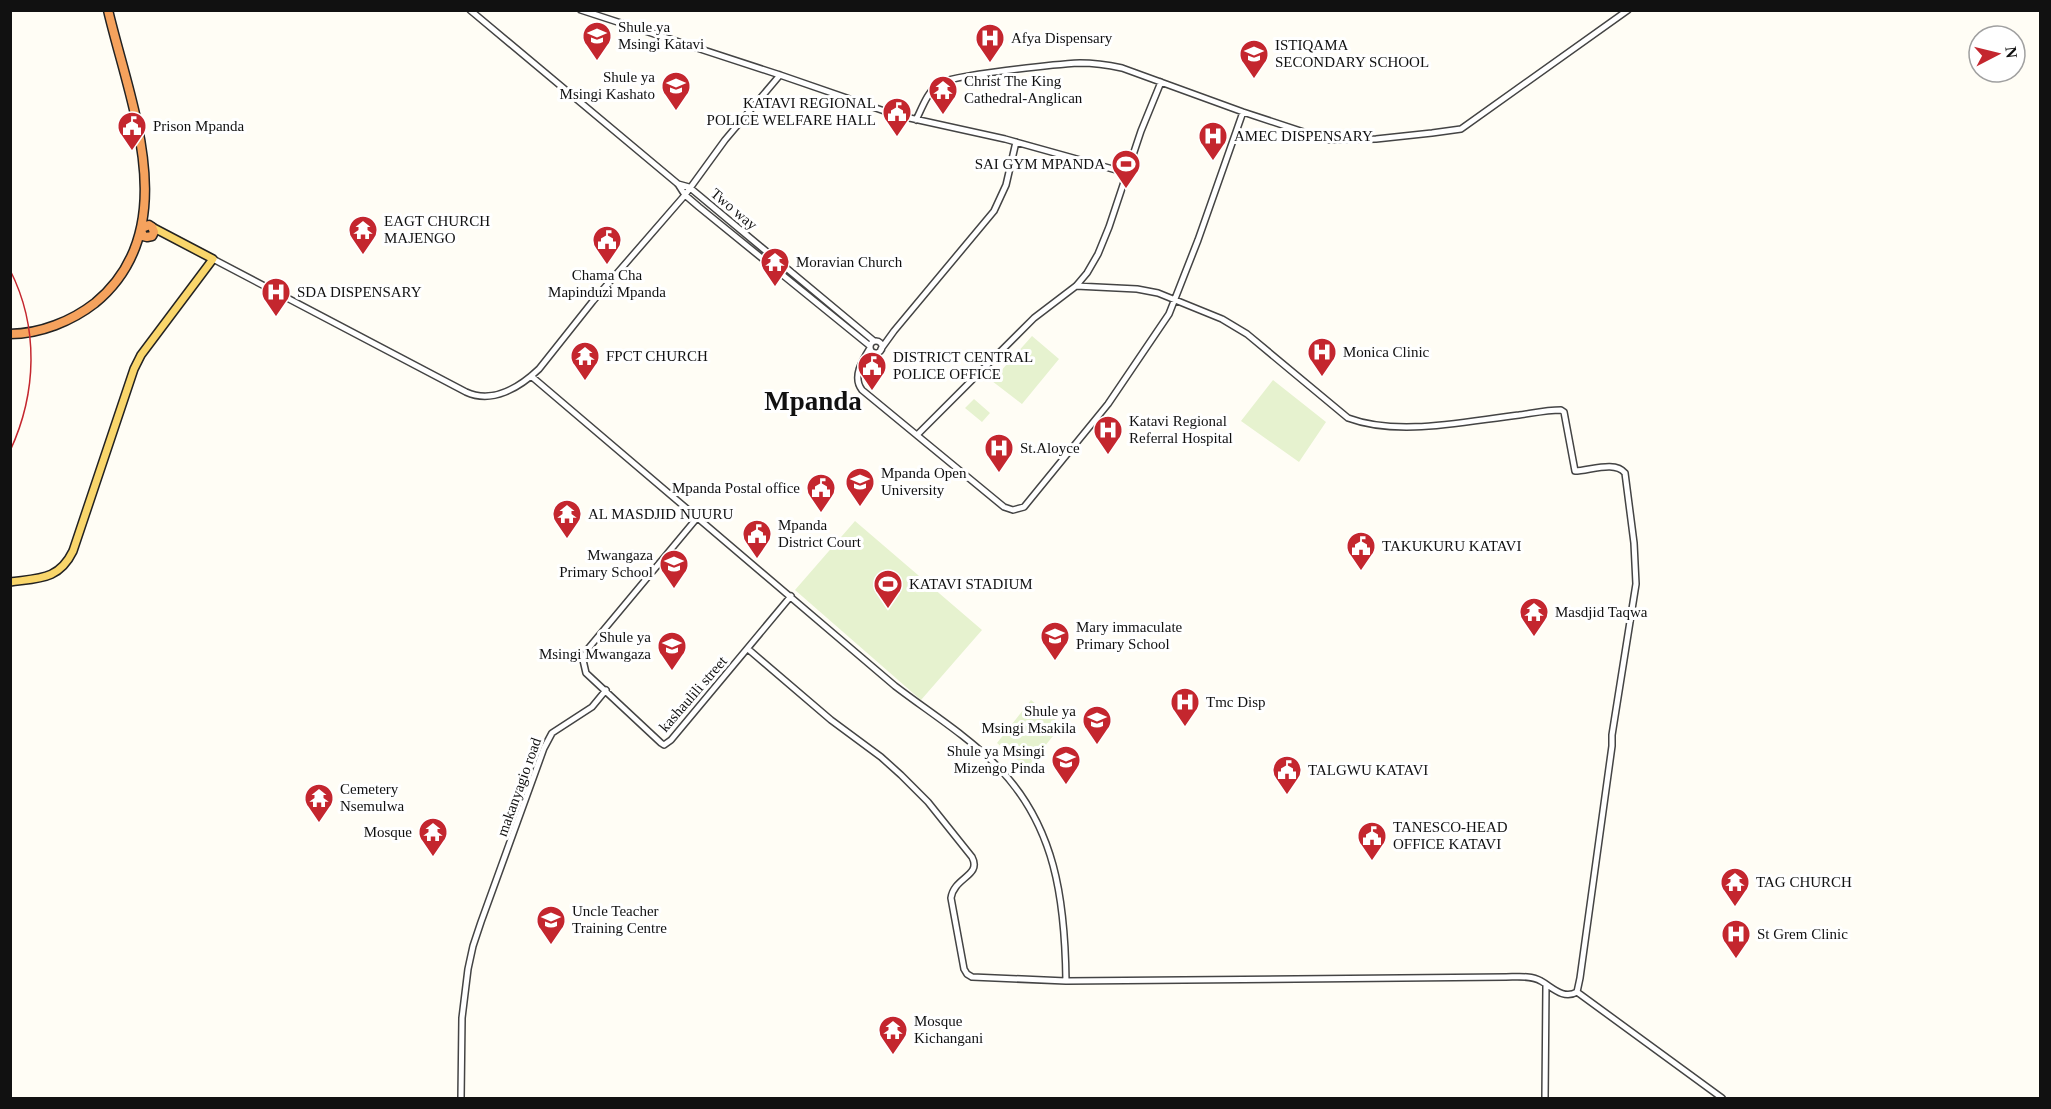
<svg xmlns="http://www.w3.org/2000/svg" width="2051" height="1109" viewBox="0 0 2051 1109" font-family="'Times New Roman',serif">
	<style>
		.pitch { fill: #e6f2cf }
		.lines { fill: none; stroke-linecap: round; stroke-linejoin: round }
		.minor-casing { stroke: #444; stroke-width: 8 }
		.major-casing { stroke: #222; stroke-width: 10 }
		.highway-casing { stroke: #222; stroke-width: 11 }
		.minor { stroke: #fff; stroke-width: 5 }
		.major { stroke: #f9d66b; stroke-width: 7 }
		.highway { stroke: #f5a25d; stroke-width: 8 }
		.rail { stroke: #c4262e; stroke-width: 1.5 }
		.labels { text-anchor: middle; stroke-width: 6; stroke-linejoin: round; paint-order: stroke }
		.poi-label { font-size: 15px; fill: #111; stroke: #fff; text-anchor: start }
		.street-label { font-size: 15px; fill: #111; stroke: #fff }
		.town-label { font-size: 27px; font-weight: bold; fill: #111; stroke: #fff }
	</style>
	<rect width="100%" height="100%" fill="#fffdf5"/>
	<path class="pitch" d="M1032,336L1059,359L1022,404L992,381Z
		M1273,380L1326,422L1299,462L1241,421Z
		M974,399L990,413L982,422L965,408Z
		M855,521L982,630L921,700L795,590Z
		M1031,700L1062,725L1027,768L997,743Z"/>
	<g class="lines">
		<g class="minor-casing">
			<path id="minor" d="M470,10L678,184L685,195L699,207L870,346
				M581,10L780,75L896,115L1005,139L1127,173
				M916,120C922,108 927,93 938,84C950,75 1060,64 1080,63C1094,63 1108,65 1122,68L1243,112L1328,140L1376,139L1432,133L1461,129L1628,10
				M678,184L689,187L874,341
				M213,259L466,392C492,404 519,388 539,369L593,301L685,195L725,140L780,75
				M870 347a6 6 0 1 1 12 0a6 6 0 1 1-12 0Z
				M870,348C862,361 852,377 862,390L1004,507L1013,510L1024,507L1108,404L1169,314L1198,240L1243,112
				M881,349L894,331L994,211L1006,185L1016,142
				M863,365L879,352
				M531,376L895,686C929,712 966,735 996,765C1056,825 1065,901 1066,981
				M917,435L1034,318L1076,286L1087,273L1098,254L1109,227L1141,131L1161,82
				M697,518L587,650L583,660L586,673L661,743L664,745L671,740L791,596
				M748,649L831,720L881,757L901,775L928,802L972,857C982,876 954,877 951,898L964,969L967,974L972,977L1066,981L1506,977C1516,977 1531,975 1541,981C1552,987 1563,1000 1577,992L1580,978L1612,746V735L1636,584L1634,543L1625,473C1615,460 1589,471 1575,471L1564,412L1561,410C1547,410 1533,413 1519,415C1466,421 1399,437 1348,418L1247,334L1222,319L1158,293L1137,289L1076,286
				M1577,992L1722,1098
				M461,1098L462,1018L468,969L473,946L481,922L544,748L552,733L592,707L606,690
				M1545,1098L1546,986"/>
		</g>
		<g class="major-casing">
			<path id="major" d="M10,582C39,578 59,580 73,551L134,369L141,355L213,259L152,227"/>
		</g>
		<g class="highway-casing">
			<path id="highway" d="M141,230L143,236L147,237L152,236L154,232L152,227L149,225L142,228
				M10,334C40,334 72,321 95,303C185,229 130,104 108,10"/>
		</g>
		<use href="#minor" class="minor"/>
		<use href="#major" class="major"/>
		<use href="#highway" class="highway"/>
		<path class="rail" d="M10,270C39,327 37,393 10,451"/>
	</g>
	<defs>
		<g id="school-pin" transform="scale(1.5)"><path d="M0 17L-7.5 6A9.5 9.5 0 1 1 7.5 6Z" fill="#c4262e" stroke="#fff"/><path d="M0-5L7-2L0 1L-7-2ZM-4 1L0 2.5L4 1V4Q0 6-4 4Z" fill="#fff"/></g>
		<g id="hospital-pin" transform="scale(1.5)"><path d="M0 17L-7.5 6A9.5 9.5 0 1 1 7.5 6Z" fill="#c4262e" stroke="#fff"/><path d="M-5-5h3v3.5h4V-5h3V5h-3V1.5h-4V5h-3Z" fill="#fff"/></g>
		<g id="temple-pin" transform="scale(1.5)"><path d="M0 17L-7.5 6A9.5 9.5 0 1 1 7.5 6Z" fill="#c4262e" stroke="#fff"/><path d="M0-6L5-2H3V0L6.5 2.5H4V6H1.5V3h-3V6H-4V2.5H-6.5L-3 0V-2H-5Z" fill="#fff"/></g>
		<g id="civic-pin" transform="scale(1.5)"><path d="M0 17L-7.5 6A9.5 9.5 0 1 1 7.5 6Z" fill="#c4262e" stroke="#fff"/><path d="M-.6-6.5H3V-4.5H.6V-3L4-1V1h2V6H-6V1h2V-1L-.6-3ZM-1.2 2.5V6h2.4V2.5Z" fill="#fff"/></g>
		<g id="stadium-pin" transform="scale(1.5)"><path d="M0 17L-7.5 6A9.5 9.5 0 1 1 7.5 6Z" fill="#c4262e" stroke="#fff"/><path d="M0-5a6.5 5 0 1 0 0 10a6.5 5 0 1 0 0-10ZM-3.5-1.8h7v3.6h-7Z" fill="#fff"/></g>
		<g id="university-pin" transform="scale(1.5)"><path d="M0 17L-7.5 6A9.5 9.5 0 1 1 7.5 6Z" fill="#c4262e" stroke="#fff"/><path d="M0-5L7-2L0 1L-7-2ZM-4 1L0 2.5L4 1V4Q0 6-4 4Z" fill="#fff"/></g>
	</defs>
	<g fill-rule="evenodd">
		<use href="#school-pin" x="597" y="36"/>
		<use href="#hospital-pin" x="990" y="38"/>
		<use href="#school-pin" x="1254" y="54"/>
		<use href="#school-pin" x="676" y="86"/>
		<use href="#temple-pin" x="943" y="90"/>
		<use href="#civic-pin" x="897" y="112"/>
		<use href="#civic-pin" x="132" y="126"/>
		<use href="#hospital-pin" x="1213" y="136"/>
		<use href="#stadium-pin" x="1126" y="164"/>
		<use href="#temple-pin" x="363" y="230"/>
		<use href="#civic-pin" x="607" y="240"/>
		<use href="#temple-pin" x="775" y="262"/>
		<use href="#hospital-pin" x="276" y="292"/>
		<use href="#hospital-pin" x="1322" y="352"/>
		<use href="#temple-pin" x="585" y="356"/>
		<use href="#civic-pin" x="872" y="366"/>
		<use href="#hospital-pin" x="1108" y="430"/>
		<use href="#hospital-pin" x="999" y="448"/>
		<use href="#university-pin" x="860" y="482"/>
		<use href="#civic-pin" x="821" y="488"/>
		<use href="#temple-pin" x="567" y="514"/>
		<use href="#civic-pin" x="757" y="534"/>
		<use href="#civic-pin" x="1361" y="546"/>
		<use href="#school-pin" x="674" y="564"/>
		<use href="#stadium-pin" x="888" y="584"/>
		<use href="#temple-pin" x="1534" y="612"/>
		<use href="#school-pin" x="1055" y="636"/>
		<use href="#school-pin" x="672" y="646"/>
		<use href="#hospital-pin" x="1185" y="702"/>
		<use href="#school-pin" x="1097" y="720"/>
		<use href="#school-pin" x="1066" y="760"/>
		<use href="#civic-pin" x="1287" y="770"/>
		<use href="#temple-pin" x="319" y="798"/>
		<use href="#temple-pin" x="433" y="832"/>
		<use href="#civic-pin" x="1372" y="836"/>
		<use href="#temple-pin" x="1735" y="882"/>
		<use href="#school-pin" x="551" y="920"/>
		<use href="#hospital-pin" x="1736" y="934"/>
		<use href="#temple-pin" x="893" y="1030"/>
	</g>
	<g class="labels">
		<g class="poi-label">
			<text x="618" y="32">Shule ya<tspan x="618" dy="17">Msingi Katavi</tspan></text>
			<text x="1011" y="43">Afya Dispensary</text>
			<text x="1275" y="50">ISTIQAMA<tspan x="1275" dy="17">SECONDARY SCHOOL</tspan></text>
			<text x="655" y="82" text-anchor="end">Shule ya<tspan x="655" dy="17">Msingi Kashato</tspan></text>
			<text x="964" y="86">Christ The King<tspan x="964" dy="17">Cathedral-Anglican</tspan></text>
			<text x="876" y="108" text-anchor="end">KATAVI REGIONAL<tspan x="876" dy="17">POLICE WELFARE HALL</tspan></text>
			<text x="153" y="131">Prison Mpanda</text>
			<text x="1234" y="141">AMEC DISPENSARY</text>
			<text x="1105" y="169" text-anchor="end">SAI GYM MPANDA</text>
			<text x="384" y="226">EAGT CHURCH<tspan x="384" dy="17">MAJENGO</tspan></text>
			<text x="796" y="267">Moravian Church</text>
			<text x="607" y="280" text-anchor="middle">Chama Cha<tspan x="607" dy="17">Mapinduzi Mpanda</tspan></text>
			<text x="297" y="297">SDA DISPENSARY</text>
			<text x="1343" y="357">Monica Clinic</text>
			<text x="606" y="361">FPCT CHURCH</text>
			<text x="893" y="362">DISTRICT CENTRAL<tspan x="893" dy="17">POLICE OFFICE</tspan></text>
			<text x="1129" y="426">Katavi Regional<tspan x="1129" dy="17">Referral Hospital</tspan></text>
			<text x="1020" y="453">St.Aloyce</text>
			<text x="881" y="478">Mpanda Open<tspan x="881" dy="17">University</tspan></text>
			<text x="800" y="493" text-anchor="end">Mpanda Postal office</text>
			<text x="588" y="519">AL MASDJID NUURU</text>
			<text x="778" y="530">Mpanda<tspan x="778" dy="17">District Court</tspan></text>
			<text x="1382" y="551">TAKUKURU KATAVI</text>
			<text x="653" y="560" text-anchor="end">Mwangaza<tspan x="653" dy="17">Primary School</tspan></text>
			<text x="909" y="589">KATAVI STADIUM</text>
			<text x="1555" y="617">Masdjid Taqwa</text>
			<text x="1076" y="632">Mary immaculate<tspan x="1076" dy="17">Primary School</tspan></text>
			<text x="651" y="642" text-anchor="end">Shule ya<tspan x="651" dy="17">Msingi Mwangaza</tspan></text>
			<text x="1206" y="707">Tmc Disp</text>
			<text x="1076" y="716" text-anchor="end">Shule ya<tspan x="1076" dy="17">Msingi Msakila</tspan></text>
			<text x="1045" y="756" text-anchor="end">Shule ya Msingi<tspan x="1045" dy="17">Mizengo Pinda</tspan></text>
			<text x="1308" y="775">TALGWU KATAVI</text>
			<text x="340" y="794">Cemetery<tspan x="340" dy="17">Nsemulwa</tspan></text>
			<text x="1393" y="832">TANESCO-HEAD<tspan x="1393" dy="17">OFFICE KATAVI</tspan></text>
			<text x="412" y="837" text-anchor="end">Mosque</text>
			<text x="1756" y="887">TAG CHURCH</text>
			<text x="572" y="916">Uncle Teacher<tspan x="572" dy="17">Training Centre</tspan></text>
			<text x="1757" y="939">St Grem Clinic</text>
			<text x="914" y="1026">Mosque<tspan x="914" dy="17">Kichangani</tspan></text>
		</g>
		<g class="street-label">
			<text transform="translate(734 209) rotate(40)" y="5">Two way</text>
			<text transform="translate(693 694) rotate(-49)" y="5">kashaulili street</text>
			<text transform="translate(519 787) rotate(-70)" y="5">makanyagio road</text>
		</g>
		<g class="town-label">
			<text x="813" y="410">Mpanda</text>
		</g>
	</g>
	<rect width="2051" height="1109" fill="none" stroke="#111111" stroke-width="24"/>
	<g transform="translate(1997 54) rotate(83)"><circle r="28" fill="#ffffff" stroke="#a0a0a0" stroke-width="1.5"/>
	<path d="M0-4.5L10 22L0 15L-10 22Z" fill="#c4262e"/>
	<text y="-9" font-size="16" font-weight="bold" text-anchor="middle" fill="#111111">N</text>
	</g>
</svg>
